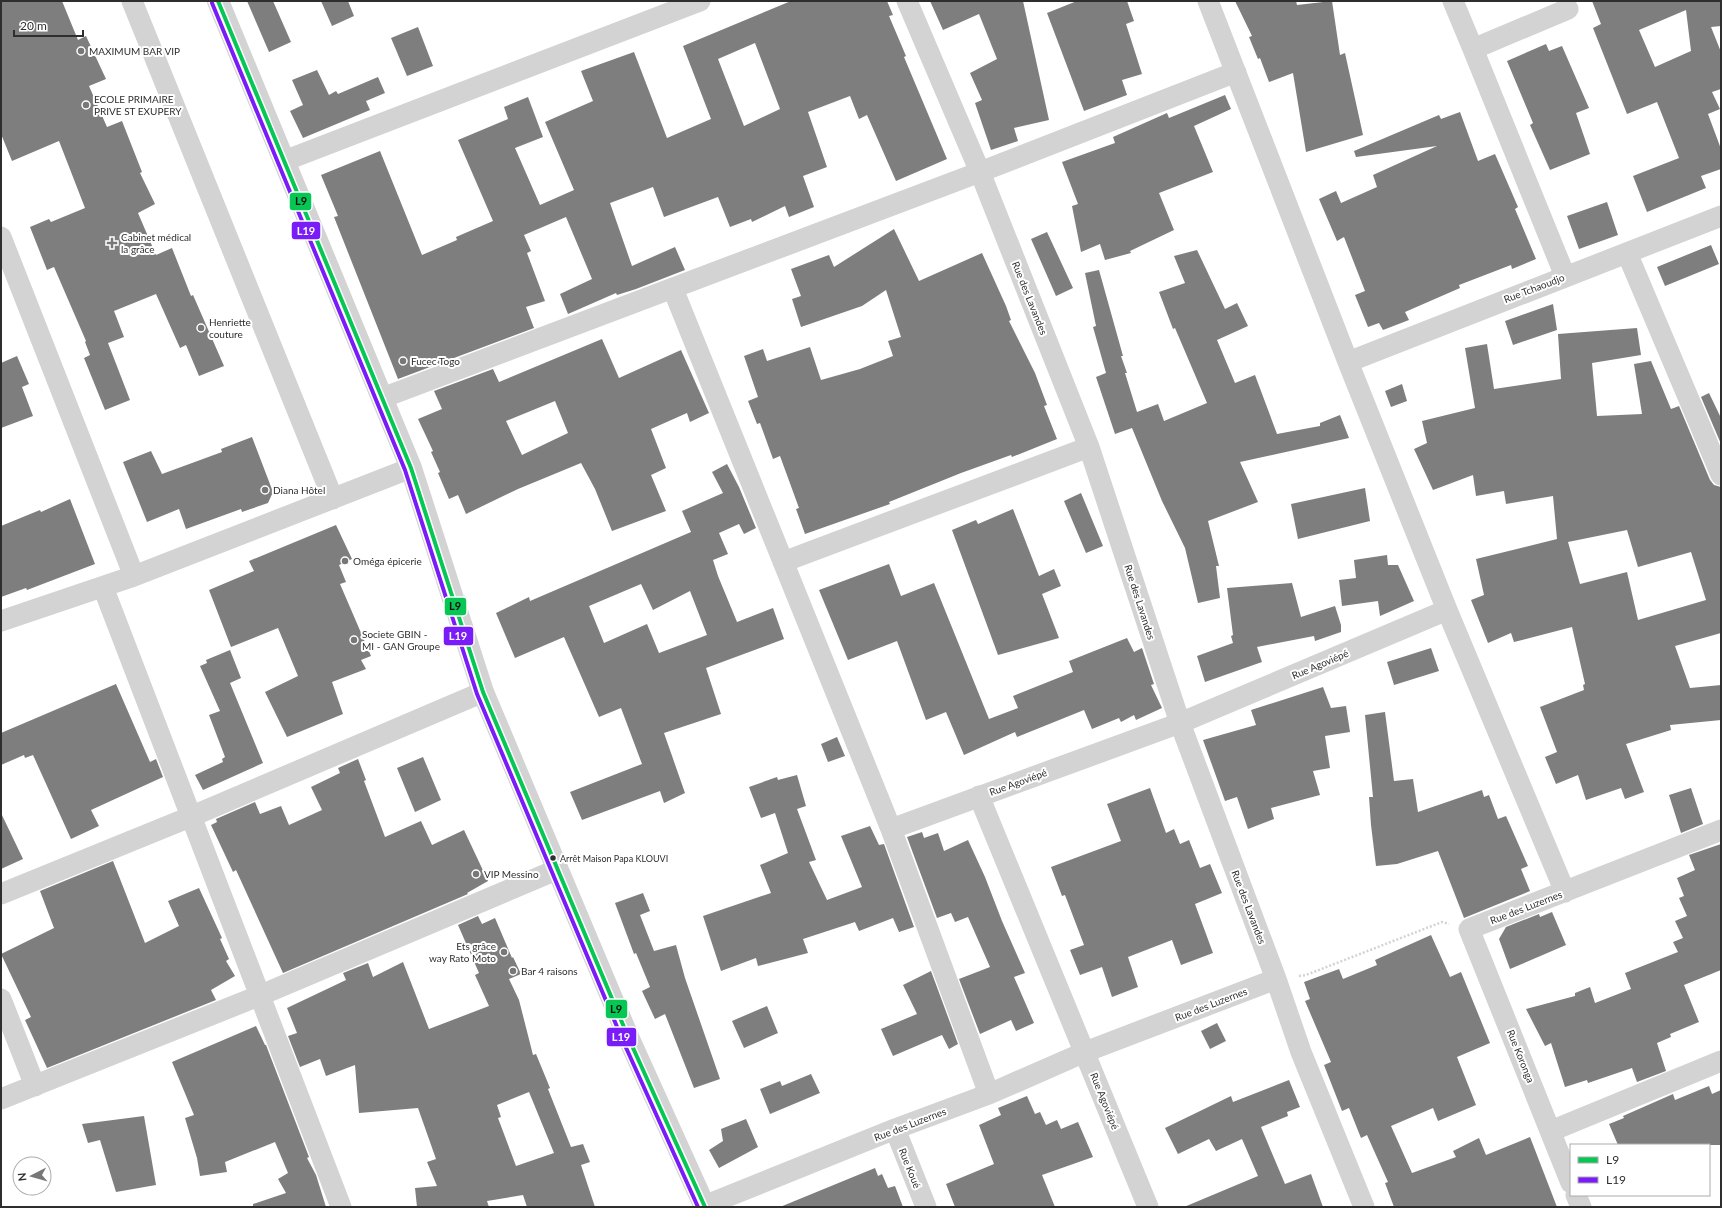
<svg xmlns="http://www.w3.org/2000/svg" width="1722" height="1208" viewBox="0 0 1722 1208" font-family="Lato,sans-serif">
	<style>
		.building { fill: #7e7e7e; fill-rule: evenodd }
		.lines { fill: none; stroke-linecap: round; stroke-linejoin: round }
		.path { stroke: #d3d3d3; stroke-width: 2.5; stroke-dasharray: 2 2; stroke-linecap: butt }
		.minor { stroke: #d3d3d3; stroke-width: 21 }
		.tertiary { stroke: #d3d3d3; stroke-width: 22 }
		.bus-1-casing { stroke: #fff; stroke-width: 7 }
		.bus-2-casing { stroke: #fff; stroke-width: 7 }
		.bus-1 { stroke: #06c654; stroke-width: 4 }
		.bus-2 { stroke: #791cf8; stroke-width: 4 }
		.poi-dot { fill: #777; stroke: #fff; stroke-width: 1.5 }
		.bus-dot { fill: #2e2e2e; stroke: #fff; stroke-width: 1.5 }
		.labels { text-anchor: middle; stroke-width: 4; stroke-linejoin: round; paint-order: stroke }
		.bus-label { font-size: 9px; fill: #2e2e2e; stroke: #fff; text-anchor: start }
		.poi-label { font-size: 10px; fill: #2e2e2e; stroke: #fff; text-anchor: start }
		.street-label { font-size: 10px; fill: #2e2e2e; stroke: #fff }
		.line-badge { stroke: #fff; stroke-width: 1.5 }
		.badge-label { font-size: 11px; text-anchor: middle; font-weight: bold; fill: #fff }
		.pale-badge-label { font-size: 11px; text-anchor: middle; font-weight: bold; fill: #111 }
	</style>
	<rect width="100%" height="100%" fill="#fff"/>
	<path class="building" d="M1,1H62L78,40L86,36L106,79L89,86L107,127L122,121L142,172L140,173L155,204L138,213L156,255L172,248L191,296L193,295L224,366L199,376L186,345L180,348L156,294L114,311L124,337L108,343L130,400L105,410L84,358L90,355L85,342L86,341L54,267L47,270L30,227L49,219L51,222L85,208L59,141L12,161L1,134Z
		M247,1H273L291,42L269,52Z
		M321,1H348L354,16L332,26Z
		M791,1H887L893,15L889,16L906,56L904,57L947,159L896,181L867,115L859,119L850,96L808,112L827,167L803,176L814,207L789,217L785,206L752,222L751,219L730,227L718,197L664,217L653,187L610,203L632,266L675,247L685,270L636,289L617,295L616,293L568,314L560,294L592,279L566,217L524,235L531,251L527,253L545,301L526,307L534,328L398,379L334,217L338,216L321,175L380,151L422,255L457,240L456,237L493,221L458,140L508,119L504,107L528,97L543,137L515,148L540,205L574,190L545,122L593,101L581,71L634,52L667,138L711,119L683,46ZM755,43L780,109L744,126L718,59Z
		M930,1H1023L1049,120L1014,128L1018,141L991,150L975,103L982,100L970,73L997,59L979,14L943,30Z
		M1077,1H1127L1134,21L1126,24L1142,74L1122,80L1127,95L1084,111L1047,13Z
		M1235,1H1296L1297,5L1332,1L1340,55L1345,53L1363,135L1306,152L1293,73L1269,82L1260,58L1258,59L1249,37L1252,36Z
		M1592,1H1721V26L1711,27L1721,52V89L1712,92L1720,109L1708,114L1721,149V169L1701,176L1706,188L1647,212L1633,176L1679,158L1657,102L1627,114L1593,28L1601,24ZM1686,10L1691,51L1655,67L1639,30Z
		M418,27L433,66L407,76L391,38Z
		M1546,44L1549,51L1562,46L1589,108L1576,113L1590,154L1550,170L1530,125L1533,123L1507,61Z
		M317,70L329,95L336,91L338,94L378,77L385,93L366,101L370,110L303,138L290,111L303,105L292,80Z
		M1225,95L1231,109L1194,126L1213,172L1159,193L1174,230L1130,251L1131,253L1105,260L1100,244L1081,252L1072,206L1078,204L1062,162L1115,143L1113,137L1167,113L1169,118Z
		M1460,112L1478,161L1495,154L1518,207L1515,209L1536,259L1512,269L1511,265L1459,285L1460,288L1405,312L1409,320L1383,330L1379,323L1368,327L1355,295L1365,291L1344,237L1337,241L1319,199L1336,191L1341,203L1377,187L1373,175L1437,146L1356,157L1354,151L1439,115L1441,119Z
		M1607,202L1618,235L1579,249L1567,216Z
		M894,229L919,281L982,253L1006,306L1011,320L1009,321L1035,373L1047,405L1044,406L1057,439L1012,457L1011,455L961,473L889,502L890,504L805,534L796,509L799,508L780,456L773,459L760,423L757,424L748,401L758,397L744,356L763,349L767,361L810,347L821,380L860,369L893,356L888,341L901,337L886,290L862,306L801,327L792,299L801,296L791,269L829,255L834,267Z
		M1047,232L1073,288L1056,296L1031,239Z
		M1711,245L1719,264L1665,286L1657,267Z
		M1197,250L1225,309L1237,303L1248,326L1217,340L1235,383L1255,375L1277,434L1320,426V423L1340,415L1349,438L1240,462L1258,502L1208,521L1219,566H1216L1220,598L1198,603L1185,548L1162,501L1132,428L1115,434L1096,377L1106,373L1093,327L1096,326L1085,273L1099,270L1123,356H1121L1127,373H1125L1137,412L1158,404L1164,421L1207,403L1175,328L1173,329L1159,292L1185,283L1174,256Z
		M1553,304L1557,330L1513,345L1505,321Z
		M1637,328L1641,355L1592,363L1597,416L1642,414L1634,364L1651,361L1671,409L1679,406L1710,480L1714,485L1721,487V633L1675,646L1690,688L1721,685V720L1670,725L1671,730L1626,744L1644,792L1625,799L1621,788L1586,800L1578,775L1556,784L1545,757L1557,752L1540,707L1584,690L1583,685L1585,684L1572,627L1514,642L1511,633L1488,643L1471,600L1484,595L1476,559L1557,539L1553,496L1506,504L1504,491L1476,496L1473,475L1433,490L1414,449L1427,443L1422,421L1475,408L1465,348L1487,344L1494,389L1561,379L1558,334ZM1627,530L1638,567L1691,552L1706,600L1638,620L1627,572L1580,584L1568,542Z
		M602,339L619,378L681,350L709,413L690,422L687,413L651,429L666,468L651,475L666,511L612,531L595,489L581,463L518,489L466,514L458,495L449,499L438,473L440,472L431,452L433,451L418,419L442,409L434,391L493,369L499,382ZM555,401L568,433L522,455L506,421Z
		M17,356L29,384L22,387L33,416L1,428V363Z
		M1402,384L1407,401L1391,407L1385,391Z
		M1709,393L1721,418V444L1701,397Z
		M252,437L273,492L268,503L242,512L241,509L186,529L179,509L147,522L123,462L151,451L162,474L222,452L221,449Z
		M727,464L739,487L756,528L744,534L739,524L719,533L728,554L713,560L718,576L737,622L773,608L784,639L706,668L721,714L664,733L685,793L664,803L660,791L582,820L570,792L642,764L621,708L599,717L564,637L515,658L496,613L529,597L530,601L691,532L682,511L723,493L712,472ZM641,584L653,610L690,591L707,635L659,653L647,624L604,643L589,606Z
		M1365,488L1370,521L1298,539L1291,504Z
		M1081,493L1103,546L1086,553L1064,501Z
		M70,499L95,564L27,590L26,588L1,597V526L40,510L41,512Z
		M1013,509L1039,576L1054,569L1061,586L1042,594L1059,638L998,655L952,530L976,520L978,524Z
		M336,525L352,559L339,565L346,582L340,584L371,656L361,660L366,669L332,682L343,714L287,737L265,692L298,676L278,628L231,647L209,590L254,571L249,561Z
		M1387,555L1388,565H1398L1414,601L1380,616L1378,601L1342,606L1339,580L1356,578L1354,560Z
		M889,564L901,596L934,583L989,719L1018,708L1013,696L1073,672L1069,661L1127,638L1134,652L1142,648L1154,684L1151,685L1162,708L1136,720L1134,715L1121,722L1119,718L1092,729L1084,710L1017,737L1015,732L964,755L946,712L926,720L897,641L848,660L819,590Z
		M1292,583L1301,617L1335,606L1341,625V632L1315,641L1314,636L1257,647L1262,662L1205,682L1197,656L1233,643L1231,636L1233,635L1227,588Z
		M1431,648L1439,671L1394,685L1387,662Z
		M230,650L241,678L230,683L263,763L203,790L195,775L223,762L222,759L225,757L209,715L220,711L200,666L207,663L206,660Z
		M116,684L150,762L156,759L163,777L91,810L99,826L71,839L33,755L25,758L24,755L1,765V733Z
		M1323,687L1331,708L1346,706L1350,732L1325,736L1330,768L1313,771L1320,795L1271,808L1274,819L1248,829L1237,797L1225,801L1203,740L1256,725L1251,710Z
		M1385,712L1394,781L1413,779L1418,812L1482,790L1484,797L1489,795L1498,819L1506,816L1528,866L1521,869L1530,891L1464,918L1438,851L1397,864L1376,866L1371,825L1369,797H1373L1365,715Z
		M837,737L845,756L828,762L821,744Z
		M423,757L441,800L415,812L397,768Z
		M358,759L366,780L364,781L385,837L421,821L432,845L464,830L488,881L467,893L468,894L283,973L236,870L233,872L211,825L217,822L216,819L255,802L260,814L281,806L289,825L322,810L311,787L340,773L338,768Z
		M797,775L806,806L797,809L816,860L809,862L827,900L862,887L841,836L870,826L879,845L884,844L914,927L899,932L893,918L859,931L855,922L803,939L808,953L758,966L756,958L721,971L703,916L771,893L760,865L788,853L775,813L761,818L749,787L777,777L778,780Z
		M1150,788L1166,833L1174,829L1180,844L1189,840L1200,868L1210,864L1222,893L1195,904L1213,953L1181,965L1172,940L1128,957L1138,987L1112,997L1102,967L1080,975L1070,950L1084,945L1065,895L1062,896L1051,867L1121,841L1107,804Z
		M1691,788L1703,824L1681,833L1669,795Z
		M1,813L23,859L1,869Z
		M922,832L924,838L938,833L944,851L968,840L985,877L1002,921L1025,973L1014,977L1034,1023L1016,1031L1011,1020L980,1034L959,979L990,967L968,917L955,922L951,913L937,918L907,837Z
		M1721,844V970L1684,985L1699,1022L1670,1034L1671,1037L1657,1043L1666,1071L1637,1082L1632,1068L1588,1083L1587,1080L1565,1087L1551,1043L1545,1046L1526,1009L1575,996V993L1590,987L1595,1003L1631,989L1625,973L1678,952L1673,942L1683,938L1675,921L1687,916L1679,898L1684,896L1677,878L1695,870L1689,855Z
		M113,861L145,943L179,926L168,901L199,888L222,938L220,939L229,959L226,961L235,976L211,990L216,1000L47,1068L25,1020L31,1017L1,954L54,928L40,891Z
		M643,893L650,911L640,915L654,951L676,945L685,978L720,1079L694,1088L665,1014L655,1019L642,991L650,987L636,953L634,954L615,903Z
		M1552,912L1566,945L1510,969L1499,939L1506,927L1539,914L1540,917Z
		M478,916L482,924L495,918L512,958L513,957L521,974L509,979L519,1000L533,1055L536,1054L550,1088L548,1089L571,1147L583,1144L590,1162L581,1165L595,1207H527L523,1195L487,1201L489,1207H417L415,1188L437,1186L427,1162L436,1159L418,1108L359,1113L355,1065L326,1076L320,1059L300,1067L288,1036L297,1033L287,1008L346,980L343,973L368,963L373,977L403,962L429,1029L489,1006L475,975L479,973L458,925ZM529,1092L554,1153L516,1166L498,1118L501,1117L497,1105Z
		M1431,935L1450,977L1461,972L1490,1043L1457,1057L1476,1105L1438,1121L1433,1108L1391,1126L1412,1173L1456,1157L1453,1151L1479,1138L1486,1155L1530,1137L1557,1207H1394L1385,1183L1388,1182L1367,1135L1361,1138L1349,1108L1342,1111L1324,1065L1331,1062L1305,1001L1310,999L1304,982L1339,969L1343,979L1377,965L1375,960Z
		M931,971L958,1044L949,1049L942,1035L893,1056L881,1029L917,1014L903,985Z
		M767,1006L778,1033L744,1048L732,1021Z
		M1217,1023L1226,1041L1210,1049L1201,1031Z
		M256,1026L265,1045H266L309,1157L307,1158L316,1175L326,1207H253V1204L286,1193L278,1179L288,1173L275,1142L225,1162L227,1172L200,1176L197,1158L185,1118L194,1115L172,1062Z
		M811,1074L820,1093L770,1114L760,1089L780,1081L782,1086Z
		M1289,1080L1300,1107L1287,1112L1288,1116L1261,1127L1285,1184L1311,1174L1323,1207H1184L1258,1176L1242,1139L1216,1151L1209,1139L1178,1154L1165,1128L1231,1096L1233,1102Z
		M1709,1086L1712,1094L1721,1090V1145H1618L1609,1124L1624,1118L1623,1116L1673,1094L1675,1100Z
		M1027,1096L1035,1114L1040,1112L1046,1125L1057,1120L1061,1129L1078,1122L1093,1157L1042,1175L1055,1207H955L946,1184L994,1164L979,1125L1001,1115L998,1108Z
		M144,1116L156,1185L116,1192L100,1140L88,1143L82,1124Z
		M746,1119L758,1147L719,1168L709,1150L723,1141L721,1129Z
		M875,1168L878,1176L882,1174L888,1188L895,1186L903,1207H780Z"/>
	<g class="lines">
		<path class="path" d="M1299,976L1306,975L1442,922L1449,924"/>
		<path class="minor" d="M132,1L333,499
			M907,1L980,172L1089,447L1180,723L1276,979L1301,1052L1364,1207
			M1208,1L1348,362L1447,610L1565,892
			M1453,1L1473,49
			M284,161L700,1
			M1,237L134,576
			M1627,253L1721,475
			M1565,276L1473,49L1568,9
			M673,289L891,829L989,1094
			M1348,362L1721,216
			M382,398L980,172L1236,72
			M783,562L1089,447
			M103,587L341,1207
			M1,621L134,576L411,468
			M979,796L1148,1207
			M891,829L1180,723L1447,610
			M1,894L190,817L483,692
			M1,999L35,1086
			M1,1099L261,995L556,870
			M895,1129L926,1207
			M1551,1131L1721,1061
			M1571,1183L1469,929L1721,830
			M1576,1195L1581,1207
			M704,1206L895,1129L989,1094L1085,1052L1276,979"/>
		<path class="tertiary" d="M218,1L411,468L483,692L629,1039L705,1207"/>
		<g class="bus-1-casing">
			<path id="bus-1" d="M218,1L411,468L483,692L629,1039L705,1207"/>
		</g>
		<g class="bus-2-casing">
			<path id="bus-2" d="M212,3L405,470L477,694L623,1041L698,1207"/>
		</g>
		<use href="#bus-1" class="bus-1"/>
		<use href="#bus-2" class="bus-2"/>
	</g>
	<g class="poi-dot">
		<circle cx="81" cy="51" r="4"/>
		<circle cx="86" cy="105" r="4"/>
		<path d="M110 237h4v4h4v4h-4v4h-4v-4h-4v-4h4z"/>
		<circle cx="201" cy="328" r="4"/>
		<circle cx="403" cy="361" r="4"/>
		<circle cx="265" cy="490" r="4"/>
		<circle cx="345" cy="561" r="4"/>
		<circle cx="354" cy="640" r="4"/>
		<circle cx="476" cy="874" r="4"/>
		<circle cx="504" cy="952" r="4"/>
		<circle cx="513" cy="971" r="4"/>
	</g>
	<circle class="bus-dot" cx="553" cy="858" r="3.5"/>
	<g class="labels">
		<g class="bus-label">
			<text x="560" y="862">Arrêt Maison Papa KLOUVI</text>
		</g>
		<g class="poi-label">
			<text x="89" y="55">MAXIMUM BAR VIP</text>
			<text x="94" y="103">ECOLE PRIMAIRE<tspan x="94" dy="12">PRIVE ST EXUPERY</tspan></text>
			<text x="121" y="241">Cabinet médical<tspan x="121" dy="12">la grâce</tspan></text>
			<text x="209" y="326">Henriette<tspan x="209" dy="12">couture</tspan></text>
			<text x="411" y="365">Fucec Togo</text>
			<text x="273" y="494">Diana Hôtel</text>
			<text x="353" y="565">Oméga épicerie</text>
			<text x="362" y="638">Societe GBIN -<tspan x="362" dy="12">MI - GAN Groupe</tspan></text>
			<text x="484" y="878">VIP Messino</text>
			<text x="496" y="950" text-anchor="end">Ets grâce<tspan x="496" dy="12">way Rato Moto</tspan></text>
			<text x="521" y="975">Bar 4 raisons</text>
		</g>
		<g class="street-label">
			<text transform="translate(1534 288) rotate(-21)" y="4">Rue Tchaoudjo</text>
			<text transform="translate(1030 298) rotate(68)" y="4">Rue des Lavandes</text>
			<text transform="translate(1140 602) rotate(72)" y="4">Rue des Lavandes</text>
			<text transform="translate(1320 664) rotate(-23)" y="4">Rue Agoviépé</text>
			<text transform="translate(1018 782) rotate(-20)" y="4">Rue Agoviépé</text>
			<text transform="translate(1249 907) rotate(69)" y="4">Rue des Lavandes</text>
			<text transform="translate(1526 907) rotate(-21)" y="4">Rue des Luzernes</text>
			<text transform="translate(1211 1004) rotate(-21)" y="4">Rue des Luzernes</text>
			<text transform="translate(1521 1056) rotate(68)" y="4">Rue Koronga</text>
			<text transform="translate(1105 1101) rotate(68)" y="4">Rue Agoviépé</text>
			<text transform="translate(910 1124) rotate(-21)" y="4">Rue des Luzernes</text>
			<text transform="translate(910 1168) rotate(68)" y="4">Rue Koué</text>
		</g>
	</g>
	<g class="line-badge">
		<rect x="289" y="192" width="23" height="19" rx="4" fill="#06c654"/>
		<rect x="291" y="221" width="30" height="19" rx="4" fill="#791cf8"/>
		<rect x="444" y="597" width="23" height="19" rx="4" fill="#06c654"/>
		<rect x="443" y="626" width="31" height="20" rx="4" fill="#791cf8"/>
		<rect x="605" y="999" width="23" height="20" rx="4" fill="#06c654"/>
		<rect x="606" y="1027" width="31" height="20" rx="4" fill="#791cf8"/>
	</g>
	<g class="badge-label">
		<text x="306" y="235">L19</text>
		<text x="458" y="640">L19</text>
		<text x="621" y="1041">L19</text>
	</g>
	<g class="pale-badge-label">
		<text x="301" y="205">L9</text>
		<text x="455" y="610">L9</text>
		<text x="616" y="1013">L9</text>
	</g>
	<rect width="1722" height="1208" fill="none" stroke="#2e2e2e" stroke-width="4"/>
	<rect x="1570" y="1144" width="140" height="52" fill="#ffffff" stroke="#ababab"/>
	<rect x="1578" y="1157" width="20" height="6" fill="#06c654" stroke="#ababab"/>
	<text x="1606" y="1164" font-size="12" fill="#2e2e2e">L9</text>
	<rect x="1578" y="1177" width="20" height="6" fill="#791cf8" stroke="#ababab"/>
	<text x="1606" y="1184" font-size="12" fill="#2e2e2e">L19</text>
	<g transform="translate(32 1176) rotate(264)"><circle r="19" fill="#ffffff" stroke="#ababab"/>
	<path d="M0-3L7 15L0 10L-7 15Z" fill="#777777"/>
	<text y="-6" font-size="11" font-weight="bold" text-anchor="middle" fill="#2e2e2e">N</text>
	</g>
	<path d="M14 30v6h69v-6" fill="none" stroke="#2e2e2e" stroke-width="2"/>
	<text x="20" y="30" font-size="12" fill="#2e2e2e" stroke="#ffffff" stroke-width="3" paint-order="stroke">20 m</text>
</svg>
